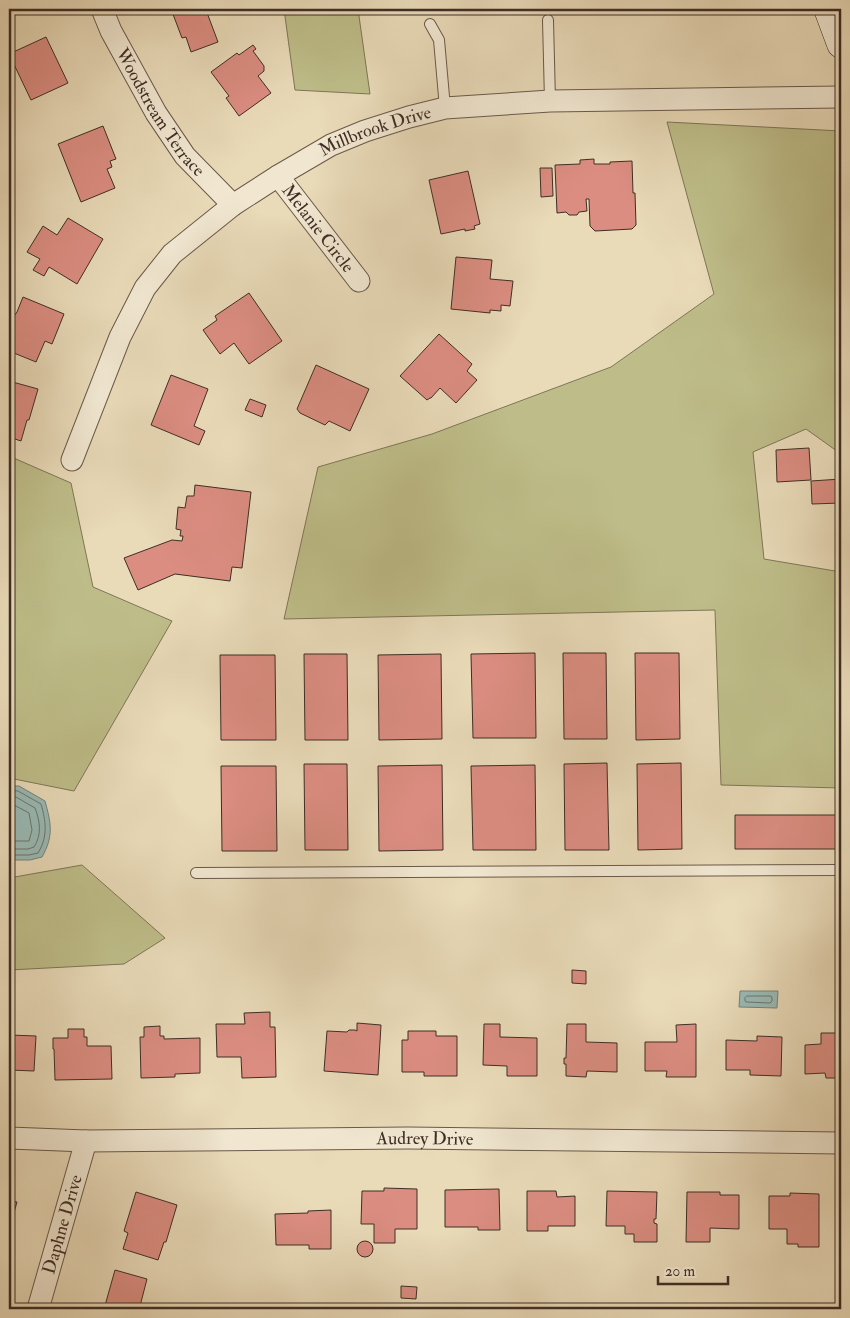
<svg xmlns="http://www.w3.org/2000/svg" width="850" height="1318" viewBox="0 0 850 1318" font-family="'IM FELL Double Pica',serif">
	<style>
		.green { fill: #bebd89; stroke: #7e7657 }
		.water { fill: #99bab5; stroke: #75827b }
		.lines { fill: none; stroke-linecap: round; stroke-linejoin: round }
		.shore { stroke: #6c746d; stroke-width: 1 }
		.building { fill: #db8d81; stroke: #3f2e25 }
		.lane-casing { stroke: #6a594a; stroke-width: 12 }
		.street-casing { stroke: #6a594a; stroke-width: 23 }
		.secondary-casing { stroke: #3f2e25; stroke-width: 29 }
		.lane { stroke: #f1e7d1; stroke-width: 10 }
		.street { stroke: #f1e7d1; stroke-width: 21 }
		.secondary { stroke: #f1e7d1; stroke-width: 28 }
		.labels { text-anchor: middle; stroke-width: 4; stroke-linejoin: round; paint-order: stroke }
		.street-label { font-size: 18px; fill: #3f2e25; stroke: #f1e7d1 }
	</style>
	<rect width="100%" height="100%" fill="#e9dab8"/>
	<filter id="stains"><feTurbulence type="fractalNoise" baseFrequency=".004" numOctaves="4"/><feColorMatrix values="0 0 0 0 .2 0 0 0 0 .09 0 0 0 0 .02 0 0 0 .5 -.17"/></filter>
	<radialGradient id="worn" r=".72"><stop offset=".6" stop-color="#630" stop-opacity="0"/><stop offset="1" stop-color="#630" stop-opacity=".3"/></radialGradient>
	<path class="green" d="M284,9H358L370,94L295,90Z
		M667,122L841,131V454L806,429L753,452L764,559L841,572V788L721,785L715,610L284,619L318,467L432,434L611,367L714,294Z
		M9,456L71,483L93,587L172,621L74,791L9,778Z
		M82,865L165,938L124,964L9,970V878Z"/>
	<path class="water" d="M9,786H19L45,801C51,823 54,836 42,857L30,860H9Z
		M740,991H778L777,1008L739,1007Z"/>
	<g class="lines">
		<path class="shore" d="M9,790L18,791L41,804C46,821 48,837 38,853L29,855H9
			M9,797H16L35,808C40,821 42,835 34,847L28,849H9
			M9,804L14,805L29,813L32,830L29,841H9
			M747,996H771L772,998V1001L770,1003L746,1002L745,1001V998Z"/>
	</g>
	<path class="building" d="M171,9H208L206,10L218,42L191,52L186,37L182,38Z
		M46,37L68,83L31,100L9,54Z
		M253,45L256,49L253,51L264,66V71L258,76L271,93L239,116L226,98L229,96L211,72L237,53L239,55Z
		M103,126L116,159L110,161L112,167L107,169L115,188L81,202L58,144Z
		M594,159V164H610V162L632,161L633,193H635L636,225L632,229L595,231L590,226L589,199H586L587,211L579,212L577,215H569L566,212L557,213L555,165L580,164V160Z
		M540,168H552L553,196L541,197Z
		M468,171L480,224L474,226L475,229L465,231V229L441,234L429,180Z
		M68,218L103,239L77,284L49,267L44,276L33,270L40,259L27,252L43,226L57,235Z
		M456,257L492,260L490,279L513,281L510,306L501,305V311L490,310V313L451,309Z
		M249,293L282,341L249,364L234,343L220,354L203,330L217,320L215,316Z
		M23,297L64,314L52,344L45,341L36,362L9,351V323L17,312Z
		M439,334L472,364L467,371L477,380L456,403L440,388L431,398H430L427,400L400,376Z
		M316,365L369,389L350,431L329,421L325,425L300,413L297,409Z
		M171,375L208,389L194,426L205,431L199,445L151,425Z
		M9,381L38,389L29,420H27L21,441L9,437Z
		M250,399L266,405L262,417L245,410Z
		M809,448L811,480L777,482L776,450Z
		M841,479V503L812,504L811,481Z
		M195,485L251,492L242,568L232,567L230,581L175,574L138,590L124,558L172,540L182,541L183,536H180L181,530L176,529L178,507L185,508L187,496H194Z
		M535,653L536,738H473L471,654Z
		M563,653H606L607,739H564Z
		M635,653H679L680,739L636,740Z
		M304,654H347L348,740H305Z
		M441,654L442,739L379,740L378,655Z
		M220,655H275L276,740H221Z
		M607,763L609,850H565L564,764Z
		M681,763L682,849L638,850L637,764Z
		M304,764H347L348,850H305Z
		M442,765L443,850L379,851L378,766Z
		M535,765L536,850H473L471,766Z
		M221,766H276L277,851H222Z
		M735,815H841V849H735Z
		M572,970L586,971V984L572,983Z
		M270,1012V1027H275L276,1077L242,1078L241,1057H217L216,1024H245L244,1013Z
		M9,1023L10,1024V1035L36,1036L34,1071L10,1070L9,1077Z
		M357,1023L381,1025L378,1075L324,1071L327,1031L347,1032L349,1030H355L357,1031Z
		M484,1024H500V1037L537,1038V1076H507V1066L483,1065Z
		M567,1024H586V1042L617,1043V1072L587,1071L586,1077L566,1076V1064H564V1058H566Z
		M696,1024V1077H666L667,1071H645V1042H677L676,1025Z
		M160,1026V1036H164V1039L200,1038V1073L175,1074V1077L141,1078L140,1037H144V1027Z
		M68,1029H84V1037H87V1046H111L112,1079L55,1080L54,1049H53V1038H68Z
		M408,1031H436V1036H457V1076H424V1072H402V1040H408Z
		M821,1033H836V1039H841V1078H826L825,1073L805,1074V1045L821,1044Z
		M757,1036L782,1037L781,1076L750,1075V1070H726V1040L757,1041Z
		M384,1188L417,1189V1229H395V1243H374V1224H361L362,1191H384Z
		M499,1189L500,1230H478V1227H445V1190Z
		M527,1191H556L557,1197L575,1196V1226H548V1231H527Z
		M607,1191L657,1192L656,1219H654V1223L657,1224V1242H634V1234H625V1226H606Z
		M136,1192L177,1205L166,1242H164L158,1260L123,1249L128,1233L124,1231Z
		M687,1192H720V1195H739V1229L710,1228V1242H686Z
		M790,1193L819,1194V1247H798V1244H787V1229H769V1196H790Z
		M9,1200L17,1202L9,1230Z
		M331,1210V1249H309V1245H276L275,1214L308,1213V1211Z
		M357 1249a8 8 0 1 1 16 0a8 8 0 1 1-16 0Z
		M115,1270L147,1279L140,1306L151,1309H104Z
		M401,1286L417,1287L416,1299L401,1298Z"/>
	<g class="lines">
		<g class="lane-casing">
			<path id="lane" d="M548,20L550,101
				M430,24L439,40L445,108
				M196,873L841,870"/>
		</g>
		<g class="street-casing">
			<g id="street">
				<path id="s1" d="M102,9L111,31L156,113L185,156L233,205"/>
				<path id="s2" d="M278,176L359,281"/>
				<path id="s3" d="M72,460L120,337L145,288L172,254L233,205L278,176L331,145L365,131L409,117L445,108L550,101L841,97"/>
				<path id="s4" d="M9,1138L86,1141L408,1138L841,1143"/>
				<path id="s5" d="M38,1309L86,1141"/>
			</g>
		</g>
		<g class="secondary-casing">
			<path id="secondary" d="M828,9L841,44"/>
		</g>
		<use href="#lane" class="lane"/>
		<use href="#street" class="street"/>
		<use href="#secondary" class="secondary"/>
	</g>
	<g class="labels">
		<g class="street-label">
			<text dy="6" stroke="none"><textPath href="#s1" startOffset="119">Woodstream Terrace</textPath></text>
			<text dy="6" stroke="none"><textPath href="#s3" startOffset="470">Millbrook Drive</textPath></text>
			<text dy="6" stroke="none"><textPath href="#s2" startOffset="66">Melanie Circle</textPath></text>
			<text dy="6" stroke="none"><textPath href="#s4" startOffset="416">Audrey Drive</textPath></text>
			<text dy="6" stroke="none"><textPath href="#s5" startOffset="88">Daphne Drive</textPath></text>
		</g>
	</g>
	<rect width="850" height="1318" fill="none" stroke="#e9dab8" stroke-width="30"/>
	<rect x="10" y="10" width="830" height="1298" fill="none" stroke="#3f2e25" stroke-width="2.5"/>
	<rect x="15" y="15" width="820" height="1288" fill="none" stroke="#3f2e25"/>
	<path d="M658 1276v8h70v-8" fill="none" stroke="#3f2e25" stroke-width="2.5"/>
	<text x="665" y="1276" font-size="15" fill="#3f2e25" stroke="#f1e7d1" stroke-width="4" paint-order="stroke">20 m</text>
	<rect width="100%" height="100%" filter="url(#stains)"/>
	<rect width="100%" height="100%" fill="url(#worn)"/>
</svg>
